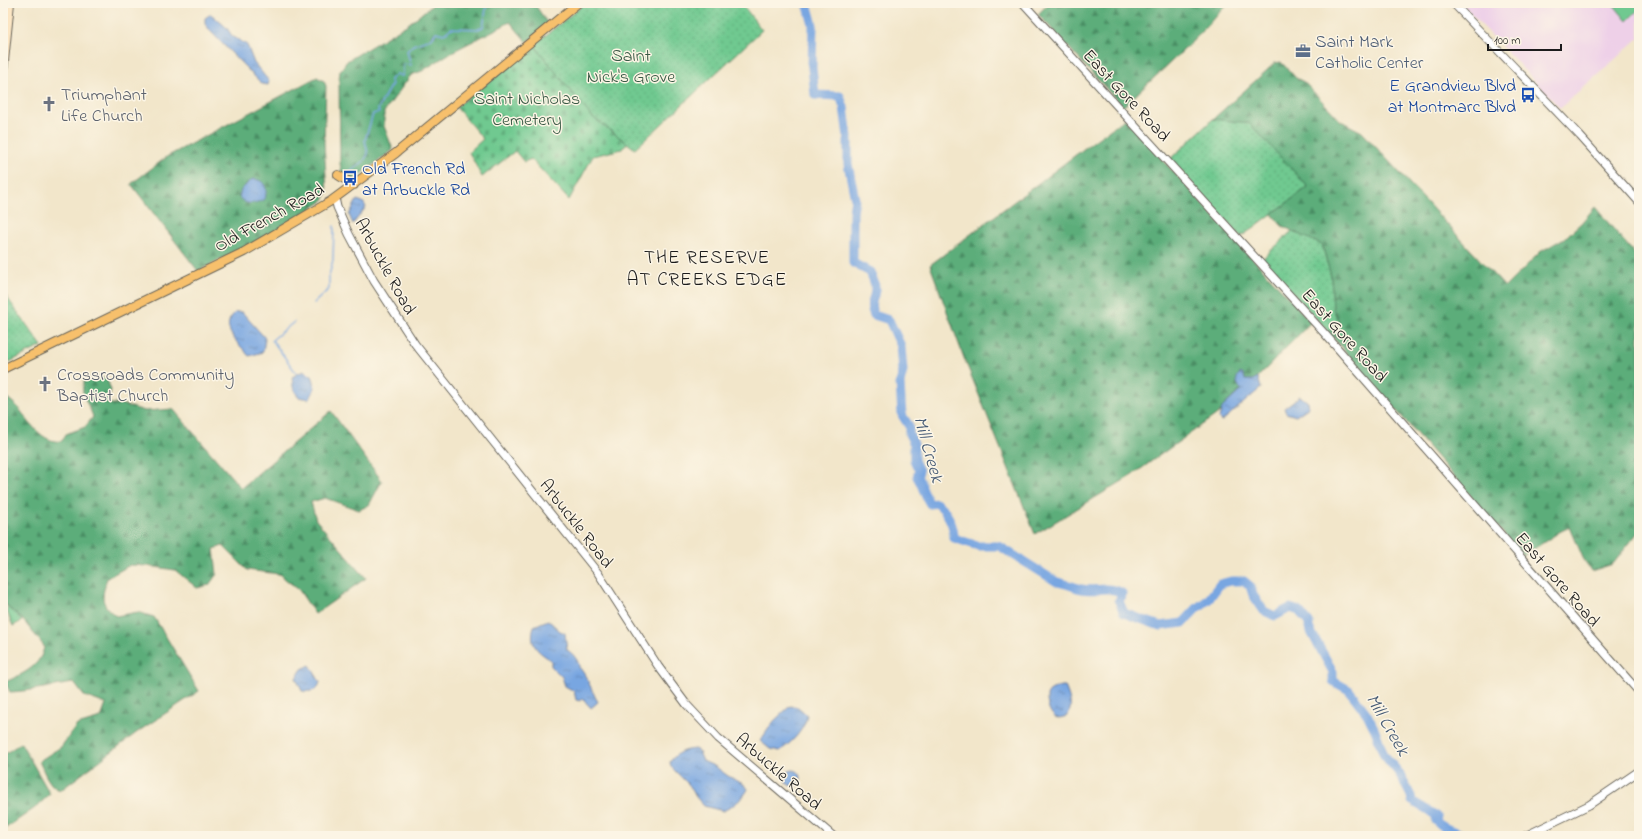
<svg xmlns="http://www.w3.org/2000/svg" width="1642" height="839" viewBox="0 0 1642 839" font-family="'Indie Flower',sans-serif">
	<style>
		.built { fill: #eed0e8 }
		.grass { fill: url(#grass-dots); stroke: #467256 }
		.forest { fill: url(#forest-firs); stroke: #3c644b }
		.cemetery { fill: url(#cemetery-stones); stroke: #467256 }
		.garden { fill: #6fc990; stroke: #467256 }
		.water { fill: url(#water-ripples); stroke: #4a617e }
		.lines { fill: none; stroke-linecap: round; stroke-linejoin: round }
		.stream { stroke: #78a6e1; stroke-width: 1.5 }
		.river { stroke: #78a6e1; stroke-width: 9 }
		.tertiary-casing { stroke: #676359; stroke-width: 9 }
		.secondary-casing { stroke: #676359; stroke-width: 10 }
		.primary-casing { stroke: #676359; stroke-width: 10 }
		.tertiary { stroke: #fff; stroke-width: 7 }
		.secondary { stroke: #fce6c4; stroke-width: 8 }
		.primary { stroke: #f7c06c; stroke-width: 8 }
		.labels { text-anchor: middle; stroke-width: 3; stroke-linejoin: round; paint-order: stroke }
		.service-label { font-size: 18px; fill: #4e5e75; stroke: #fcf5e5; text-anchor: start }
		.park-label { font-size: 18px; fill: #395945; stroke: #fcf5e5 }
		.transit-label { font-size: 18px; fill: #164399; stroke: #fcf5e5; text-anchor: end }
		.worship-label { font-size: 18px; fill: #5b616d; stroke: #fcf5e5; text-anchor: start }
		.street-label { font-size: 18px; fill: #1c1c1c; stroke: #fcf5e5 }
		.neighbourhood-label { font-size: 19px; letter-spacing: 1px; fill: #1c1c1c; stroke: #fcf5e5 }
		.water-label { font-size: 19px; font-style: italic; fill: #455a75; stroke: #fcf5e5 }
	</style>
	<defs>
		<pattern id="grass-dots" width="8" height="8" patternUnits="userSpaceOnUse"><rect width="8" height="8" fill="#6fc990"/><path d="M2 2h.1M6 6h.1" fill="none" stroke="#60ac7c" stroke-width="1.8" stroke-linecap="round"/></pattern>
		<pattern id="forest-firs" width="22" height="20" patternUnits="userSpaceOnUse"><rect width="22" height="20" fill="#5bad7a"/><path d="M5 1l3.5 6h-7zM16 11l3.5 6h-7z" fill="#4a8c63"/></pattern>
		<pattern id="cemetery-stones" width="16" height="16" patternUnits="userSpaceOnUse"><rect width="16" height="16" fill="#6fc990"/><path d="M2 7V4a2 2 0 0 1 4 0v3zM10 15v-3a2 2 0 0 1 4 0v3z" fill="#60ac7c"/></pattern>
		<pattern id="water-ripples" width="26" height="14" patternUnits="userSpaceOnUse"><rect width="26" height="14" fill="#78a6e1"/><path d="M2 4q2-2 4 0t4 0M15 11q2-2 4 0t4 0" fill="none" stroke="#6286b6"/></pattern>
	</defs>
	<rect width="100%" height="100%" fill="#fcf5e5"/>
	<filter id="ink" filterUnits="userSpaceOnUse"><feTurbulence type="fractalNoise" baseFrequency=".025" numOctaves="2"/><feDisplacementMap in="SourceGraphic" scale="8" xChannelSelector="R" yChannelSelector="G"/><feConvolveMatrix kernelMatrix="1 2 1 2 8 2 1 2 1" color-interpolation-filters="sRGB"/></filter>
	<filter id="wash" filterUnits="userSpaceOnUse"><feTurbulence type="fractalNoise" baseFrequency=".012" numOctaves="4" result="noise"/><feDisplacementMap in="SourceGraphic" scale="16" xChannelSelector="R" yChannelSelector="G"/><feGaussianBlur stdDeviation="0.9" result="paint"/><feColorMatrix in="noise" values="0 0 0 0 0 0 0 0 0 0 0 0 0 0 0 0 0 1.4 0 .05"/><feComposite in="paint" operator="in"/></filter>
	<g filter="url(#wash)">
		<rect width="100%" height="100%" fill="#f2e6ca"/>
		<path class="built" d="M1461,3H1639V38L1560,108Z"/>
		<path class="grass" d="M585,3H741L762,30L635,149L591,116L534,45Z
			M1213,119L1249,122L1308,187L1241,237L1170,159Z
			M1293,230L1322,245L1331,276L1333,309L1339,322L1329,333L1262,259Z
			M3,292L42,346L3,365Z
			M12,606L22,621L13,626L6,609Z"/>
		<path class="forest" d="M435,3H534L548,24L527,42L510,22L452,52L422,71L411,75L384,112V126L393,150L356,178L351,180L342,176L340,163L339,80L340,71L347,61L408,24Z
			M1049,3H1228L1189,45L1123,107L1038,14Z
			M1281,62L1296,78L1304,82L1341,121L1362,132L1505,287L1540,252L1566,237L1582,222L1595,207L1639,259V531L1613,564L1591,571L1583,558L1570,527L1561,531L1523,556L1329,333L1339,322L1333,309L1331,276L1322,245L1282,226L1272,214L1308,187L1249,123L1213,119L1275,63Z
			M317,77L324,81L326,86L324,142L327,193L322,202L267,236L198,271L131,184L168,156Z
			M1125,119L1311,322L1258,377L1253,380H1245C1239,398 1227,398 1220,412L1131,476L1035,534L964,358L930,265L1098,138Z
			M96,377L107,379L111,390L107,404H121L145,411L173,409L241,488L331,411L382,481L369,505L359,510L325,498L311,502L316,520L366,578L315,614L299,590L279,574L247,570L223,546L214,549L217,574L209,585L197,588L175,570L148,566L130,565L107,578C102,597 99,603 116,616L138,612L154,617L199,691L139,731L61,790C49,788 44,771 39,761L61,747L77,725L101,718L106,704L84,696L74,683C52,686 32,691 10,692L5,682C21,675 42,666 44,646L22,619L3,603V388L4,395C9,400 16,404 20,410C29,422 43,444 62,441L66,434L85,427L93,417C89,403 78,395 85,380Z
			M21,743L50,794L35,808L3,830V755Z"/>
		<path class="cemetery" d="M534,45L591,116L627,143L622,149L593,156L569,200L531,159L524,162L515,151L482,177L469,152L483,139L456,107Z"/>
		<path class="garden" d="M1612,3H1639V9L1627,21Z"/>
		<path class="water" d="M211,14L227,28L232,36L247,45L254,63L269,81L268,85L262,84L212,33L205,24V18Z
			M252,179C265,179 268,188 265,199C256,203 246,207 239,197L241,190Z
			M357,200L363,202L366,207L353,224L349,215Z
			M236,312H242L265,338L263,352L249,356C246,354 246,351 243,349C233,338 220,325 236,312Z
			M303,371L312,376C316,384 315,392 309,399L298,397L293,387L292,377Z
			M1240,373L1244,375L1245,380H1253L1258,377L1261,388L1221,422L1219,418L1222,408L1241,390C1237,383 1234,380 1240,373Z
			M1300,396L1308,402L1309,407L1296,416L1286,413L1284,408Z
			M548,620L560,631L565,633L567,650C573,653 579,661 579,667C588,677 591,690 598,702L591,708L583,699L580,701L576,700L574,691L565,686L562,677L551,666V660C536,651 529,644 534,626Z
			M310,665L320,682C318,691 311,692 302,691L296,678L302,669Z
			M1062,686H1065C1069,697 1074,706 1067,716C1063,717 1059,719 1055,717C1049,713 1045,700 1048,693C1050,689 1058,687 1062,686Z
			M790,706L798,707L807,715C805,730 791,743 780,751L770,749L760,741L774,721Z
			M695,749L699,752L703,761L716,767L728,776L745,785L748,789C744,798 732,807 723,811L704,806L696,797L690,786L671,767L670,762C677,752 683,750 695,749Z
			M785 778a8 8 0 1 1 16 0a8 8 0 1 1-16 0Z"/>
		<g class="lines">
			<path class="stream" d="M349,173L364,161L368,154L365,140L373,114L379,112L378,109C383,100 386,92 392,84L390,80L397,74L402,76L403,74V64L411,65L407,51L413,45L431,39L436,32L444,34L451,28L478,29L483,27L487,3
				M314,303L329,289V276L333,260L334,226
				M294,322L272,340L297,374"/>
			<path class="river" d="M807,3L813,25L812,68L815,95L840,96L844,107L848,137V164L855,199L853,213V263L870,272C872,277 876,284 875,290C874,302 868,302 874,315L889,320L901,346L903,371L900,383L902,415L909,426V434L914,444V460L919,471L917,477C923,485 924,496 930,504L936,503C947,510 954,525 954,538L978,546H999L1057,582C1066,583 1073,587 1081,589C1095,592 1109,585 1122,593L1119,601L1124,613L1160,626L1183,623L1197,608L1208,600L1220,584L1231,581H1244L1250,586L1253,595L1264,611L1275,616L1290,608L1299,611L1309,623V628L1333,672V681L1349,690L1367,714L1375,730L1384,755L1399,773L1411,796L1412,801L1437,816L1436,821C1442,829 1456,831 1465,836"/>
		</g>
	</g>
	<g filter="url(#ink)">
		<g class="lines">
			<g class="tertiary-casing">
				<path id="tertiary" d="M1023,3L1325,334L1639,692
					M1453,3L1580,136L1639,202
					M335,198L337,207L349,234L374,281L415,344L598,573L658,666L687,705L718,738L833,836
					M1525,836L1589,805L1639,771"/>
			</g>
			<g class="secondary-casing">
				<path id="secondary" d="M3,71L10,3"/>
			</g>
			<g class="primary-casing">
				<path id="primary" d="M338,175L354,185
					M3,369L244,252L331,201L396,153L578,3"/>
			</g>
			<use href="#tertiary" class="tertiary"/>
			<use href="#secondary" class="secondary"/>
			<use href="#primary" class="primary"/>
		</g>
	</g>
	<defs>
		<g id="office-bare" transform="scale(1.2)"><path d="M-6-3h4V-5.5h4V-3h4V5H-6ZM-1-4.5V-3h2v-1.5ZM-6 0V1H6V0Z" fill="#5c6f8a" stroke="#fcf5e5" stroke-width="2.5" paint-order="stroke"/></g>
		<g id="bus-bare" transform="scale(1.2)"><path d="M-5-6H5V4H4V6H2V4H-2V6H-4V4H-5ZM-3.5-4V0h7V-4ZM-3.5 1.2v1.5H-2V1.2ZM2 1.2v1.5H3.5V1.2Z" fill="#1a4fb4" stroke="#fcf5e5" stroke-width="2.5" paint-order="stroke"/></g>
		<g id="church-bare" transform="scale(1.2)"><path d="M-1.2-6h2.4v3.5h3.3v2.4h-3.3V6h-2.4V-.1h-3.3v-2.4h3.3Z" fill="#6b7280" stroke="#fcf5e5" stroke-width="2.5" paint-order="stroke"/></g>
	</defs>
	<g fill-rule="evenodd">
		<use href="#office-bare" x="1303" y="51"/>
		<use href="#bus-bare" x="1528" y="95"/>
		<use href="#church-bare" x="49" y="104"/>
		<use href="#bus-bare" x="350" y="178"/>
		<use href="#church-bare" x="45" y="384"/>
	</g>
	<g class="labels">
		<g class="service-label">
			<text x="1315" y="47">Saint Mark<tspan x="1315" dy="21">Catholic Center</tspan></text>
		</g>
		<g class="park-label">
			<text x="631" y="61">Saint<tspan x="631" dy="21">Nick's Grove</tspan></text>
			<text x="527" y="104">Saint Nicholas<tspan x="527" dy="21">Cemetery</tspan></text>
		</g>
		<g class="transit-label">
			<text x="1516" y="91">E Grandview Blvd<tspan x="1516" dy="21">at Montmarc Blvd</tspan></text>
			<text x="362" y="174" text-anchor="start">Old French Rd<tspan x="362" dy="21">at Arbuckle Rd</tspan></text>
		</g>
		<g class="worship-label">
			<text x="61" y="100">Triumphant<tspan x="61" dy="21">Life Church</tspan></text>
			<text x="57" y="380">Crossroads Community<tspan x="57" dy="21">Baptist Church</tspan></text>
		</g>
		<g class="street-label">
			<text transform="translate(1127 95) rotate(47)" y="6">East Gore Road</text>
			<text transform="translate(269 217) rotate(-29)" y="6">Old French Road</text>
			<text transform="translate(386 266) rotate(61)" y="6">Arbuckle Road</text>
			<text transform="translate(1345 335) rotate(48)" y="6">East Gore Road</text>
			<text transform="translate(577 523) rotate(52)" y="6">Arbuckle Road</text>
			<text transform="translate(1558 579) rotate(49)" y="6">East Gore Road</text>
			<text transform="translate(779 771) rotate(41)" y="6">Arbuckle Road</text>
		</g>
		<g class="neighbourhood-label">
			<text x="707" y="263">THE RESERVE<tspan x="707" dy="22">AT CREEKS EDGE</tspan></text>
		</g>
		<g class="water-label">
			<text transform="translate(930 449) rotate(74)" y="7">Mill Creek</text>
			<text transform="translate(1389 724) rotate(60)" y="7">Mill Creek</text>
		</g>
	</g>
	<rect width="1642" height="839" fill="none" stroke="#fcf5e5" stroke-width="16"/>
	<path d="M1488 44v6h73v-6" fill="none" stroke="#1c1c1c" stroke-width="2"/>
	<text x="1494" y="44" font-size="12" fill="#1c1c1c" stroke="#fcf5e5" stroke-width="3" paint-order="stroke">100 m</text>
</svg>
